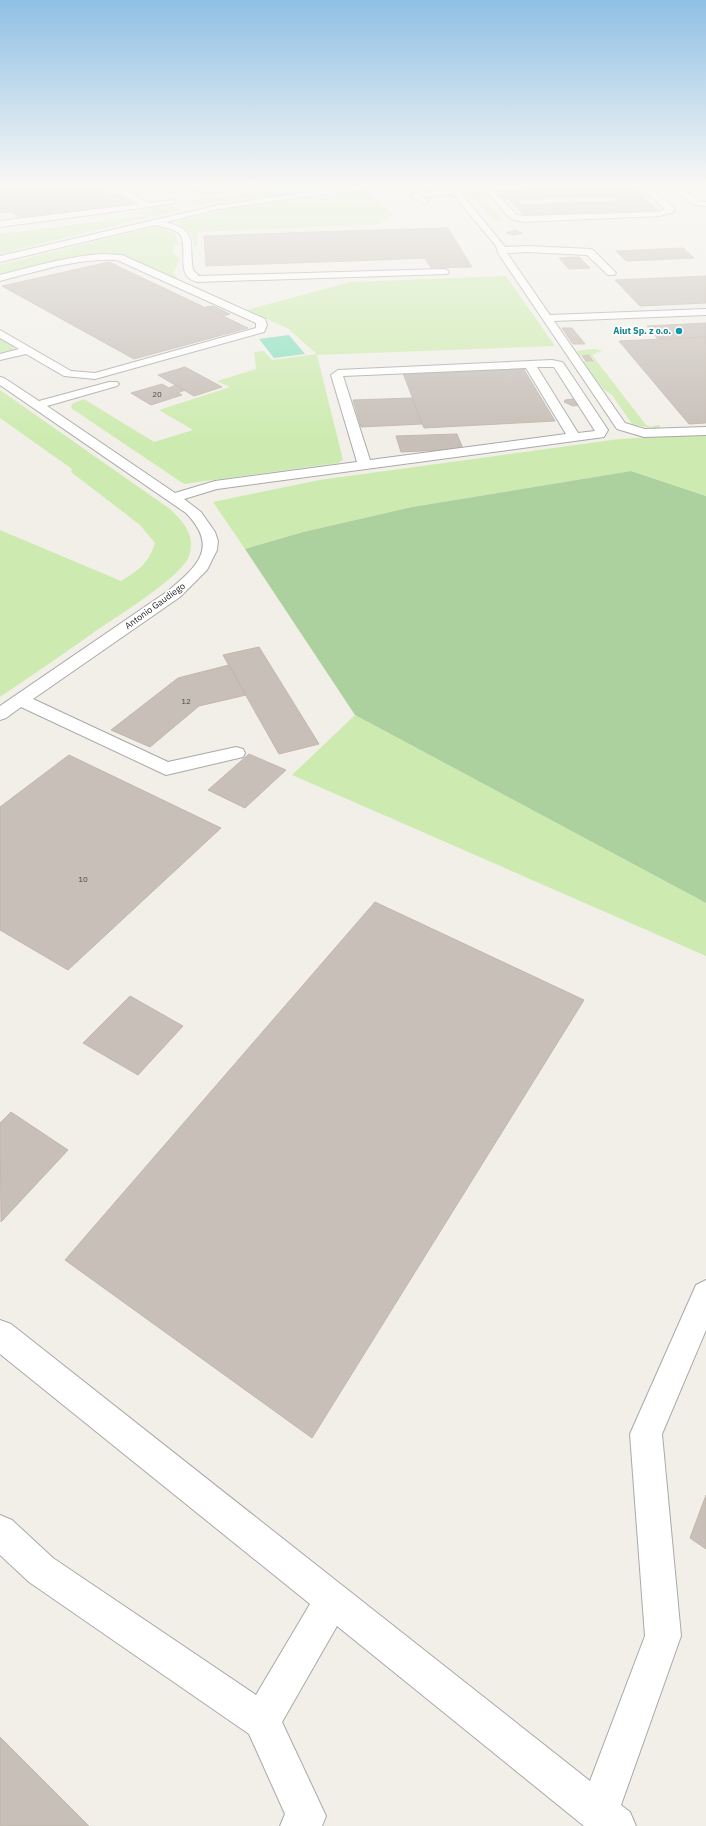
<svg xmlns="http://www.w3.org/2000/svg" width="706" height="1826" viewBox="0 0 706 1826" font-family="'IBM Plex Sans',sans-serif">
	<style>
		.grass { fill: #cdebb0 }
		.forest { fill: #add19e }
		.pitch { fill: #88e0be }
		.building { fill: #c7bfb8; stroke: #c4b6ab }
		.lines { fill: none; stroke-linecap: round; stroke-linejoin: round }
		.minor-casing { stroke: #a9a9a9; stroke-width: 2 }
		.minor { fill: #fff; fill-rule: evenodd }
		.culture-dot { fill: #0f9aa8; stroke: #fff; stroke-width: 1.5 }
		.labels { text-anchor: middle; stroke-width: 3.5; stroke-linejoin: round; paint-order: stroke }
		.number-label { font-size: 8px; fill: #4b4948 }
		.far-culture-label { font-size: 9px; font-weight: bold; fill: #0d838f; stroke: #fff; text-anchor: end }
		.far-street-label { font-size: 9px; fill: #222; stroke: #fff }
	</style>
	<rect width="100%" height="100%" fill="#f2efe9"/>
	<path class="grass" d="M323,184H356L315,190L360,186L209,207H203L289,194L214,202L200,206L186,203L190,202L189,201L230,196L228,194L235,195L295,188L294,186Z
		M423,184H438L368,192L381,206L389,209L394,213L389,218L379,220L381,224L198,232L197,246H194L192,234L175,222L235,207L260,203Z
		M474,193L488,194L479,196L482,199H485L503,221H494L480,205L472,206L479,204L472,196H464Z
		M166,206L176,207L183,209L0,254V234L144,216L139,211Z
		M179,213H181L0,257V255Z
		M149,228L166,229L176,235L179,245H174L173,253L180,259L173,273L179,280L237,305L234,306L122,257C89,248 34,268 0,276V265Z
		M506,276L555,346L317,355L343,460L338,463L184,484L71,408L72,404L84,399L154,442L193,430L159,410L230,387L217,381L256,369L254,352L264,351L272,360L317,354L287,328L247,310L350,282Z
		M0,337L13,346L14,350L0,355Z
		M595,349L602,351L592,355L646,425L651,427L658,425L660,426L659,428H651L632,424L612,395L603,389L583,361L594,360L590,355L579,356L577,352L580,350Z
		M0,390L170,509C184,522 196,536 189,556C182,577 113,619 93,633C62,655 31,676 0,697V530L121,581C139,570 148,564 155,543L140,525L71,472L72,469L0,418Z
		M706,434V496L631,471L412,507L303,532L245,549L213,502L319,480L619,439Z
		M355,715L706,903V956L292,775Z"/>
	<path class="forest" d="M631,471L706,496V903L355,715L245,549L303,532L412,507Z"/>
	<path class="pitch" d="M289,335L305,354L274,358L259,339Z"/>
	<path class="building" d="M0,184H89L107,195L116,194L131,203L22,220L0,204Z
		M193,184H226L198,188Z
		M629,185L641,195L510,200L500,196L502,193L500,190Z
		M641,195L646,200H620L615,196Z
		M510,200H517L522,204L514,205Z
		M646,200L658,210L524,215L514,205Z
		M0,204L11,212L0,213Z
		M448,228L472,267L431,268L425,258L352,261L341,231Z
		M515,230L522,233L513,235L506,233Z
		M341,231L352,261L206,266L204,236Z
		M683,248L694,258L626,261L616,251Z
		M579,257L590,268L569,269L559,258Z
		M109,262L248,328L134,359L2,286Z
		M706,276V303L640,306L615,280Z
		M213,306L230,314L223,316L206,307Z
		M706,323V337L658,339L647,326Z
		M562,328H572L585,344H573Z
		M706,337V423L689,424L619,341Z
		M589,355L593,361H586L582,356Z
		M185,367L222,387L194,396L158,375Z
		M523,368L555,421L424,428L403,373Z
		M162,384L169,388L176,385L185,390L178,393L182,395L151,405L131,393Z
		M412,398L422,424L361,427L353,400Z
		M573,399L579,400L580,405L573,406L564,402L565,400Z
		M457,434L463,449L401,452L396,436Z
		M259,647L319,744L279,754L223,655Z
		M229,665L246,695L199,706L150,747L111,730L178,678Z
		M249,754L286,770L245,808L208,790Z
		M69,755L221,828L68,970L0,930V807Z
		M375,902L584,1000L312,1438L65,1260Z
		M130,996L183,1026L138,1075L83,1043Z
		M11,1112L68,1150L1,1222L0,1123Z
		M706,1495V1549L690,1538Z
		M0,1737L89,1826H0Z"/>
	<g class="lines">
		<g class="minor-casing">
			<path id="minor" d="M95,184H105L128,191L149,203L172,200L176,202L172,204L0,227V221L139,204L122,195L102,190Z
				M181,184L208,188L257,184C243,193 194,196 181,184Z
				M376,184H406L402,186L316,195L219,209L166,222C200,231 188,243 193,270L199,276L444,269L447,270L449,272L447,274L197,282C174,276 189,249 180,234L171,229L155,225L0,262V256L219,205L316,191Z
				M445,184H453L457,189L512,184H579L575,186L494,191L517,215L524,216L659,212L665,209L637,184H646L674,208V212L660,216L524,222L511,219L486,191L461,193L505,247L527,246L590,249L593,250L616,273L614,275H608L587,255L527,252L507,253L550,315L706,309V315L554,321L625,423L645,429L706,427V435L644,437L617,429L498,253L496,246L453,194L422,197L428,202L424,204L411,195L415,193L450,190Z
				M670,184H679L698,201L706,202V206L693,205Z
				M104,254L122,255L265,319L267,325L264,332L95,379L64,376L26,354L0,360V354L19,349L0,338V330L71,371L95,373L256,328V323L117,260C77,258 39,271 0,281V275C35,266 68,256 104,254Z
				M552,360L562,362L564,364L608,430L604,437L217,489L184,499L201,512L215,532L218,541L217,550L207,570L180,597L33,699L168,762L236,747L243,749L245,753L243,757L166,775L21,707L6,718L0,720V706L168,591C198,566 219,547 186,513L0,385V377L4,378L39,401L109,382H117L119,384L117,386L47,406L175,493L215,481L357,462L331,375L338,370ZM537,367H554L595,431L578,433ZM526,368L566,434L370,460L343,376Z
				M706,1280V1330L662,1434L681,1636L621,1805L630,1812L636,1826H584L337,1626L282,1722L326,1816L322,1826H280L285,1814L249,1734L29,1582L0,1555V1515L12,1520L53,1558L256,1695L310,1604L0,1354V1320L11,1324L590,1781L645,1636L630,1434L696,1285Z"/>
		</g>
		<use href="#minor" class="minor"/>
	</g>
	<linearGradient id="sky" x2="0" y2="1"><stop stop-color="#8fc0e4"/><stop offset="0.42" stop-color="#f9f8f5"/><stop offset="1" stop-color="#f9f8f5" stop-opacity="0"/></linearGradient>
	<rect width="706" height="440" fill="url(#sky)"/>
	<circle class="culture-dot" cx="679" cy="331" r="4"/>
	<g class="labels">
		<g class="number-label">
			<text x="157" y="397">20</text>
			<text x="186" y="704">12</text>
			<text x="83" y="882">10</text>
		</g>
		<g class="far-culture-label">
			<text x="671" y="334">Aiut Sp. z o.o.</text>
		</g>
		<g class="far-street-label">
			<text transform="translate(155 606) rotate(-36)" y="3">Antonio Gaudiego</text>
		</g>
	</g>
</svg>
